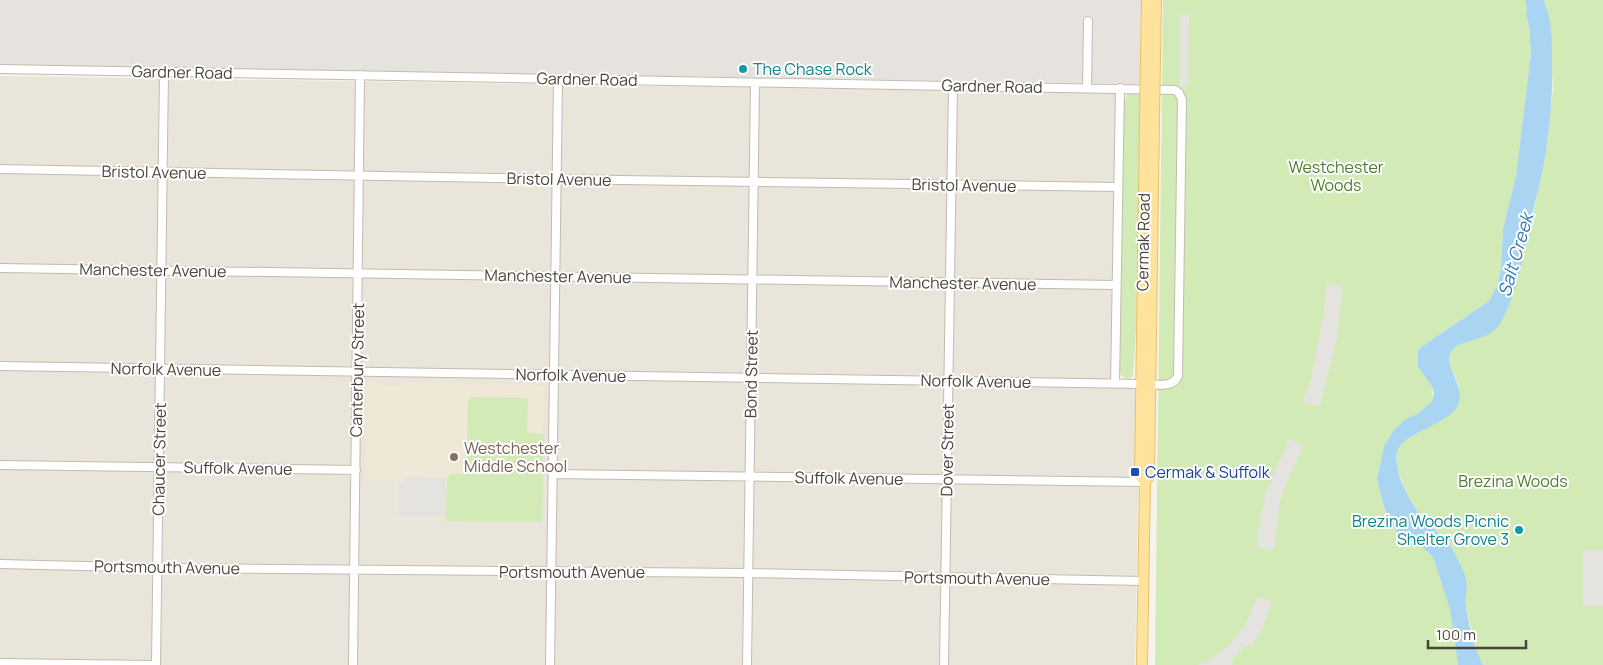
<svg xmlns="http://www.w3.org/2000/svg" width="1603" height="665" viewBox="0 0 1603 665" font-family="Manrope,sans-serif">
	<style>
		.residential { fill: #eae5da }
		.industrial { fill: #e6e2dd }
		.education { fill: #efe8d6 }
		.green { fill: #d2eab5 }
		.parking { fill: #e5e3e0 }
		.water { fill: #a9d4f2 }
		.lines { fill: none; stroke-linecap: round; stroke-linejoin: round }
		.minor-casing { stroke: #c2bbae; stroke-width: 10 }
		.major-casing { stroke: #e6c16a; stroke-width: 12 }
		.minor { stroke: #fff; stroke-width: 8 }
		.major { stroke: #ffe39c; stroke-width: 10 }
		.major-bridge-casing { stroke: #e6c16a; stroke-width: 12; stroke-linecap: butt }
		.major-bridge { stroke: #ffe39c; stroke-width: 10 }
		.culture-dot { fill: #0f9aa8; stroke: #fff; stroke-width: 2 }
		.education-dot { fill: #8d6e63; stroke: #fff; stroke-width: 2 }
		.transit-dot { fill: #1a4fb4; stroke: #fff; stroke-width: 2 }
		.labels { text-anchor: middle; stroke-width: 4; stroke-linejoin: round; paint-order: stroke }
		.culture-label { font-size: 16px; fill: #0d838f; stroke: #fff; text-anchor: start }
		.street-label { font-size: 16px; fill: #4b4439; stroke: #fff }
		.park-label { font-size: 16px; fill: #4a7f2a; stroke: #fff }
		.education-label { font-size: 16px; fill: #785e54; stroke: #fff; text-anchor: start }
		.transit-label { font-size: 16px; fill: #164399; stroke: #fff; text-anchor: start }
		.water-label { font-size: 18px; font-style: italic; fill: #2e7ab2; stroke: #fff }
	</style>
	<rect width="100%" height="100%" fill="#f6f3ec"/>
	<path class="residential" d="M0,76L1116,93L1111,386L1140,387L1135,665H0Z"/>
	<path class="industrial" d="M0,0H1141L1140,84L0,65Z"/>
	<path class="education" d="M366,382L375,383L379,385H401L403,383L544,385L542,522L396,520V481L365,480Z"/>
	<path class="green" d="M1163,0H1525L1527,9L1526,16L1529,25L1531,53L1516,176L1503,229L1501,269L1498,284L1489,301L1424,345L1418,367C1428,380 1435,385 1432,403L1417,414L1406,419L1384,446L1377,479L1383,503L1410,542L1421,544L1433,557L1450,609L1458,665H1155Z
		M1544,0H1603V665H1483L1478,656L1466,607V580L1452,547L1441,534L1427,523L1408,498L1397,468V450L1405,441L1421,431L1460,397C1459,392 1460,385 1457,381C1453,370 1443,357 1455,347C1460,343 1471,341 1478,339L1528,235L1541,178L1546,149L1553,90L1550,21Z
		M1134,93H1140L1136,328L1133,377L1126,379L1120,374L1119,369L1123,102L1127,95Z
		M472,397L528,398L527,433L544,434L542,522L446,521L447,478L451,474L463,473L467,469L468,400Z"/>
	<path class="parking" d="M1180,13L1189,14L1188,86H1179Z
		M1326,284L1343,287L1337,339L1320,407L1303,402L1314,365L1317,348L1324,312Z
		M1289,439L1304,446L1289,476L1280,501L1274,550L1257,548L1259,524L1266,492Z
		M404,477L446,478V517H398V483H404Z
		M1583,550H1603V606H1583Z
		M1264,597L1272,603L1263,628L1251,646H1245L1232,659V665H1197L1212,658L1230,644L1245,626L1256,599Z"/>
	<path class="water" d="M1525,0H1544C1546,7 1549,15 1550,22C1552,34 1552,48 1552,60C1553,100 1549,139 1541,178C1538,193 1533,208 1530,223C1523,257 1518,291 1501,322C1490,343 1459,338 1451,352C1442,368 1471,389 1455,410C1444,424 1401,435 1397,452C1393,474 1412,508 1428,523C1436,531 1446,538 1452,548C1457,557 1463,569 1466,579C1468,588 1465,598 1466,606C1468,622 1475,650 1483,665H1458L1450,609L1433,557L1421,545L1401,537L1392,526L1383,503L1377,479L1384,446L1394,430L1406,419L1417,414L1432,402L1434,393L1431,385L1418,367V351L1424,345L1489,301L1498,284L1501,269L1503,229L1516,176L1531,53L1529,25L1526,16L1527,9Z"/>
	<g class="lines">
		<g class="minor-casing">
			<path id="minor" d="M0,69L1175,90L1179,93L1182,100L1178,376C1173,387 1161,385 1151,384
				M1087,88L1088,21
				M0,169L548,179L1118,187
				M0,268L1116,285
				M0,366L1142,384
				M1115,384L1120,88
				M0,465L356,470
				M553,474L1145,482
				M0,564L166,568L748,573L1143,581
				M0,663L153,665
				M156,665L164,72
				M353,665L360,75
				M550,665L558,79
				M747,665L755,83
				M944,665L953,86"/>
		</g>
		<g class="major-casing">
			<path id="major" d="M1145,482L1140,476L1145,118
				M1142,665L1145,482L1149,476L1154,118"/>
		</g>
		<use href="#minor" class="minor"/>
		<use href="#major" class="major"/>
		<g class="major-bridge-casing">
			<path id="major-bridge" d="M1145,118L1147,0
				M1154,118L1156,0"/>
		</g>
		<use href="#major-bridge" class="major-bridge"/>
	</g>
	<g class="culture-dot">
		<circle cx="743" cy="69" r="5"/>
		<circle cx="1519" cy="530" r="5"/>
	</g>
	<circle class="education-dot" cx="454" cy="457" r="5"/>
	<rect class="transit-dot" x="1130" y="467" width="10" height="10" rx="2.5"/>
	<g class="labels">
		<g class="culture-label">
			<text x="753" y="75">The Chase Rock</text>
			<text x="1509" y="527" text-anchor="end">Brezina Woods Picnic<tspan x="1509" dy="18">Shelter Grove 3</tspan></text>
		</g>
		<g class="street-label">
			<text transform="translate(182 72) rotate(1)" y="6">Gardner Road</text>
			<text transform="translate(587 79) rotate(1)" y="6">Gardner Road</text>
			<text transform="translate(992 86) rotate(1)" y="6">Gardner Road</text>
			<text transform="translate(154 172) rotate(1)" y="6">Bristol Avenue</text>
			<text transform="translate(559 179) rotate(1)" y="6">Bristol Avenue</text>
			<text transform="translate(964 185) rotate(1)" y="6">Bristol Avenue</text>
			<text transform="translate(1143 242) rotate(-89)" y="6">Cermak Road</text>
			<text transform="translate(153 270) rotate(1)" y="6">Manchester Avenue</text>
			<text transform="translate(558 276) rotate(1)" y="6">Manchester Avenue</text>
			<text transform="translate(963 283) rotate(1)" y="6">Manchester Avenue</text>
			<text transform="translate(166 369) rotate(1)" y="6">Norfolk Avenue</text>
			<text transform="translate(357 370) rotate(-89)" y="6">Canterbury Street</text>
			<text transform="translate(751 374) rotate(-89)" y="6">Bond Street</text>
			<text transform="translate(571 375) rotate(1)" y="6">Norfolk Avenue</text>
			<text transform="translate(976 381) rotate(1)" y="6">Norfolk Avenue</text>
			<text transform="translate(947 450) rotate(-89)" y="6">Dover Street</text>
			<text transform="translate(159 459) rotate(-89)" y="6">Chaucer Street</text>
			<text transform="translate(238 468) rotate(1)" y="6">Suffolk Avenue</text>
			<text transform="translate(849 478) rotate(1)" y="6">Suffolk Avenue</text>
			<text transform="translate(167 567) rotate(1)" y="6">Portsmouth Avenue</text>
			<text x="572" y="578">Portsmouth Avenue</text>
			<text transform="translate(977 578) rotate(1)" y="6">Portsmouth Avenue</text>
		</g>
		<g class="park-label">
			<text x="1336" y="173">Westchester<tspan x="1336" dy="18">Woods</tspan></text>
			<text x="1513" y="487">Brezina Woods</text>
		</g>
		<g class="education-label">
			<text x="464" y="454">Westchester<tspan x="464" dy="18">Middle School</tspan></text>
		</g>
		<g class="transit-label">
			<text x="1145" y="478">Cermak &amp; Suffolk</text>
		</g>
		<g class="water-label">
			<text transform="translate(1516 255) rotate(-74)" y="6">Salt Creek</text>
		</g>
	</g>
	<path d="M1428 640v8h98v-8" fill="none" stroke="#4b4439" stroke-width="2.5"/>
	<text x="1436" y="640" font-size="15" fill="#4b4439" stroke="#ffffff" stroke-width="4" paint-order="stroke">100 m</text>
</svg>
